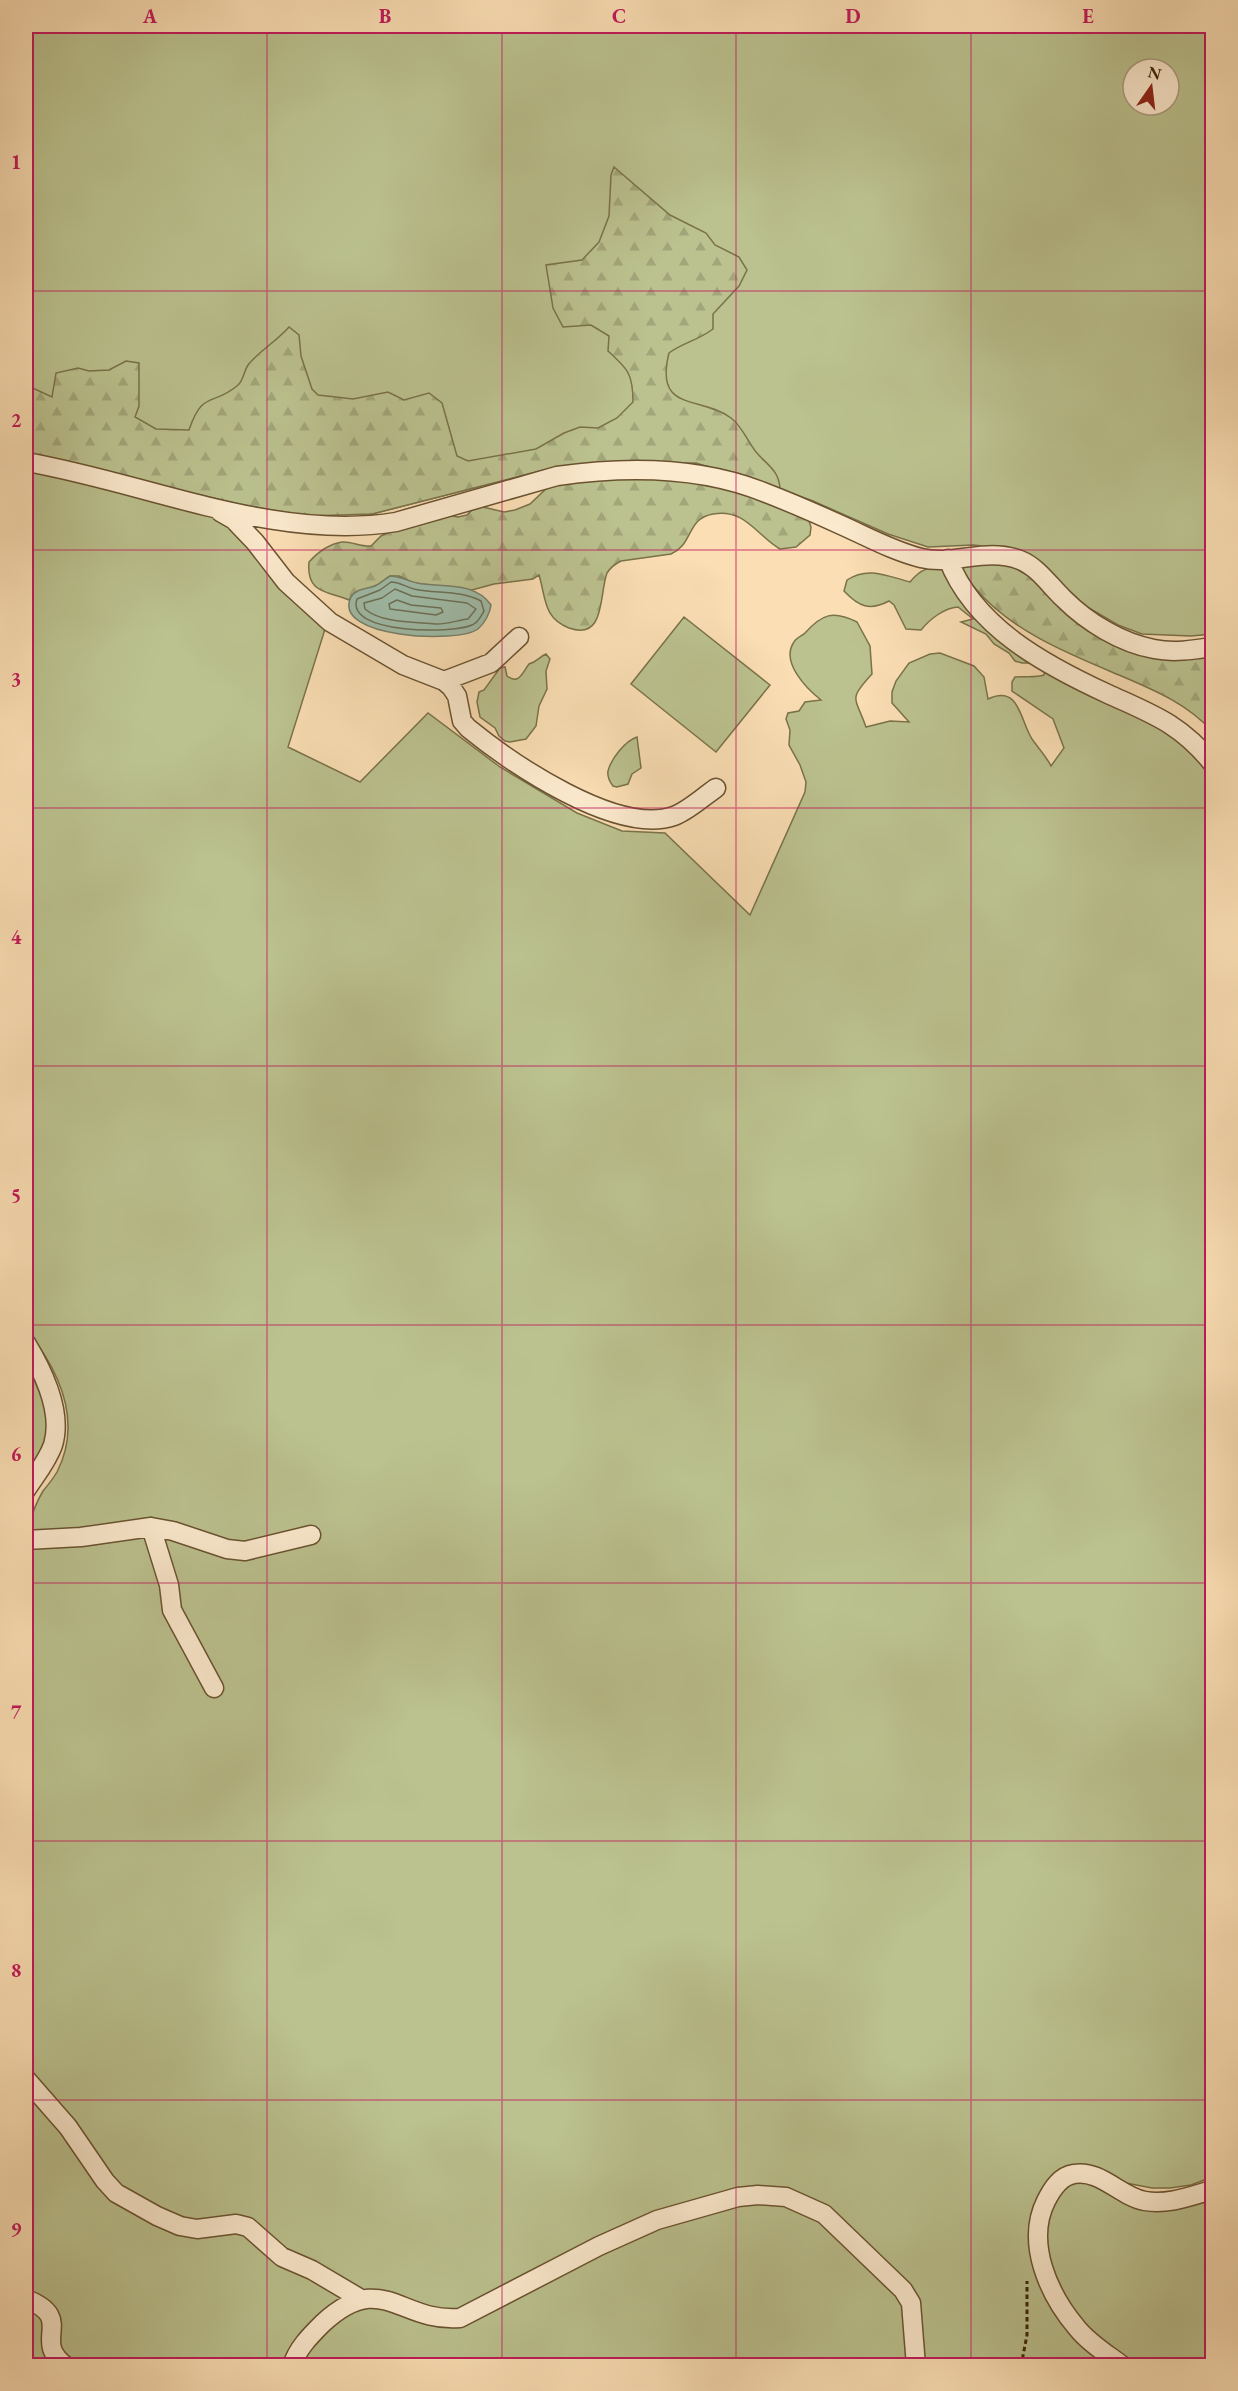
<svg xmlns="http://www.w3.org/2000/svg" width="1238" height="2391" viewBox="0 0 1238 2391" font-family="'EB Garamond',serif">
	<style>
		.grass { fill: #bbc28f; stroke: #7a724a; stroke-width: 1.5; fill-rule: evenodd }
		.forest { fill: url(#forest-firs); stroke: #7a724a; stroke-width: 1.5 }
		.water { fill: #9fbca9; stroke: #767f67; stroke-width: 1.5 }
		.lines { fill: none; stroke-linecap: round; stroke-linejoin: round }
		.shore { stroke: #6c7056; stroke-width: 1.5 }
		.minor-casing { stroke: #6a5230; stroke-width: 21 }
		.path { stroke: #392304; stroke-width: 3; stroke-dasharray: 4.5 3; stroke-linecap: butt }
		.minor { stroke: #fceace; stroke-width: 18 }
		.grid { fill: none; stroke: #c2185b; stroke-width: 1.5; stroke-opacity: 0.55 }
		.neatline { fill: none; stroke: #c2185b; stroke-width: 2 }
		.grid-label { font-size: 20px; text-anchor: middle; font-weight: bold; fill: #c2185b }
	</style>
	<defs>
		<pattern id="forest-firs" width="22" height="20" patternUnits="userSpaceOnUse" patternTransform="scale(1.5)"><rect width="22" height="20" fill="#bbc28f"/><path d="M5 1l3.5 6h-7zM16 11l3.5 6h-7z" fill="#a2a67a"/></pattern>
	</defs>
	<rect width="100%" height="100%" fill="#fbdeb4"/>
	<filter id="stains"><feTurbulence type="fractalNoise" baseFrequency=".00333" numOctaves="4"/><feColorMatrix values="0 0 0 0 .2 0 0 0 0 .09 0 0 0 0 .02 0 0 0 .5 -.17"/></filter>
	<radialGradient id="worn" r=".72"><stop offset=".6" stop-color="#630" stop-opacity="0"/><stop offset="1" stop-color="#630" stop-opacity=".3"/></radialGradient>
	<path class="grass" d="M26,26H1212V634L1191,636L1142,634L1118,625L1082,604L1035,558L1014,549L973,545L928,547L888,534L813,501L758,481L696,463L624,464L552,468L372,514L145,482L26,454ZM1133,69H1169V105H1133Z
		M26,469L203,511L234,529L326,626L288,747L360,782L428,713L500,767L577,813L622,831L665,833L750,915L805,792L806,782L800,765L789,745L790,730L786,719L788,713L799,711L805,702L821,700C807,689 780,662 794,642C796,638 802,636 805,633C822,614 833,610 857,622L870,646L872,674C848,700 855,696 866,727L890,721L909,722L892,703V692L896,681L909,663L930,654L940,653L974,666L984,677L988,699C1020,684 1020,721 1032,739C1039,749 1046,756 1051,766L1064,748L1053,719L1012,691V682L1015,677C1025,676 1035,678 1044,675L1045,669L1172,734L1195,754L1212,776V2177L1191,2185L1170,2188H1152L1126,2183L1111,2176L1087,2181L1121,2197L1212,2196V2365H26V1543C28,1524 33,1508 43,1491C48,1485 53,1479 57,1472C83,1421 59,1370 26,1329Z
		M947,566L1036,663H1022L1015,661L1009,653L994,644L986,634L961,622L973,619L958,607C944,608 930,619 921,630L906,629L894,605L889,601C870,611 859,607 844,591L847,580C868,566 887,576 910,582C921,568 930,567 947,566Z
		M684,617L770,685L716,752L631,684Z
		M546,654L550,659L546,671L547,689L539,706L536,726L526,739L510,742L505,741L499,736L495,728L480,717L477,702L479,692L484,690L500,668L505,667L507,676C519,685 522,673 529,664C537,662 539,657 546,654Z
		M637,737L641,768L632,774L628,784L617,787L613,786C610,782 607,777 608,771C611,759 625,741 637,737Z
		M26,1363C36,1384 52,1412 46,1436C43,1450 33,1463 26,1475Z"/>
	<path class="forest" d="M614,167L670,215L706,233L715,245L739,257L747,270L739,286L713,314V329C697,341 684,342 669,353C654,413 700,395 731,418C742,426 748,442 756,452C767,465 779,470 780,489L696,463L624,464L552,468L372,514L306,516L243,505L26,454V385L52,397L56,373L78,368L89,371L109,370L126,361L139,363V406L135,417L156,429L189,430C203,389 213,407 238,385C243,381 244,371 248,365C259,351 277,341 289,327L299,335L301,356L312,389L318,395L353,399L388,392L404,400L429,393L442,403L457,456L468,461L536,449L564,433L580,427L598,428L617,418L633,402C633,374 628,369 608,351L609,336L591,325L563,327L553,308L546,265L582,260L599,242L609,216L611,175Z
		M584,478H694L774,502L808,518L811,527L810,535L796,547L780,549C757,536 745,508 713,514C707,515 702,517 697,522C687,534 687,547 671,554L621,561C615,564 610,568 607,573C599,594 606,641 569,628C543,618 546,598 539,575L533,579L494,584L472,590L414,583L399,576H390L377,585L352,595L349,600C328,591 306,594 309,562C317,553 329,544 342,542C351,541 361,547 371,546L381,536L392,531L447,515L458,517L467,515L474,508L483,507L504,512L515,510L530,504L548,487Z
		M988,562L1011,566L1032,578L1078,624L1107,640L1212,655V731C1186,703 1154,690 1119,675C1069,654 1011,631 975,588C969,581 965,572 960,565Z"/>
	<path class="water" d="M390,576C400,576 407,581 417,583C442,588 475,581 491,605C490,613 485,623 478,629C458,644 331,638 351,597C355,589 367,589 375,586C380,584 385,579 390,576Z"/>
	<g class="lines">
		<path class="shore" d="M391,582C400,582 406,587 414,589C437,594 460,590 481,601L484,611C481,616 478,623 472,625C452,634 345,634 357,599L380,590Z
			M395,589L412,596L467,603L476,609L468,619C458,620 445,625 435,624C414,622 381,623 365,609L364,603L382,598Z
			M397,600L411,605L441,608L443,612L436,615L390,609L389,604Z"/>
		<g class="minor-casing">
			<path id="minor" d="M26,462C144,482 275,542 396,522L557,476C627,466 700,466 766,493C792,503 817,514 841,525C868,537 893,551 921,558C954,566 985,547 1020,560C1038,567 1050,586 1064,599C1087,622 1121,643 1154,649C1173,653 1193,650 1212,647
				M220,512L234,520L255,542L286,582L330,622L403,665L444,681L451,687L457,696L462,721L468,728C511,763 617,836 674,816C688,811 703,797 716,788
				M948,559C974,627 1045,665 1108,694C1152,714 1181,724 1212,763
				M444,681L491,663L519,637
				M26,1343C43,1371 63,1412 53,1445C47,1462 35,1476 26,1490
				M151,1527L169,1585L172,1610L214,1688
				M26,1540L81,1537L151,1527L173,1531L227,1549L245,1551L311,1535
				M26,2079L68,2127L105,2181L116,2193L157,2216L180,2226L197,2229L236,2224L248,2227L282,2257L312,2270L361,2299
				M26,2299C77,2319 30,2340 66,2366
				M292,2366C297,2349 310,2336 322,2324C382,2268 399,2323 460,2318L599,2246L657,2220L738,2197L758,2195L786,2197L824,2214L903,2290L911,2303L916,2366
				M1123,2366C1107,2354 1089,2343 1077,2328C1049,2295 1025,2243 1046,2201C1052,2189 1060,2176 1074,2174C1100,2169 1121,2197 1145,2201C1168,2205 1191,2196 1212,2190"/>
		</g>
		<path class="path" d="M1021,2366L1027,2335V2281"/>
		<use href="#minor" class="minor"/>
	</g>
	<path class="grid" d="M267,26V2366M502,26V2366M736,26V2366M971,26V2366M26,291H1212M26,550H1212M26,808H1212M26,1066H1212M26,1325H1212M26,1583H1212M26,1841H1212M26,2100H1212"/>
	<rect width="1238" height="2391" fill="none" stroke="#fbdeb4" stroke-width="66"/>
	<g transform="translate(1151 87) rotate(14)"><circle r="28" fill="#fceace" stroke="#ae9a7d" stroke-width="1.5"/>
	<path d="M0-4.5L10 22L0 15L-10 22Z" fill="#8f2418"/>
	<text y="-9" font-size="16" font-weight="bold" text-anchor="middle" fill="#392304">N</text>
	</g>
	<rect x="33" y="33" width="1172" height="2325" class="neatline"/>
	<g class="grid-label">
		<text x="150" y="23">A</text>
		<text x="385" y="23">B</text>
		<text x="619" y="23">C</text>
		<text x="853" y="23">D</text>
		<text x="1088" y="23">E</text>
		<text x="16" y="169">1</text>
		<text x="16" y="427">2</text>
		<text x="16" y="686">3</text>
		<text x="16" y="944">4</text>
		<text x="16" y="1202">5</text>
		<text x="16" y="1461">6</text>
		<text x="16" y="1719">7</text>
		<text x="16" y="1977">8</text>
		<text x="16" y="2236">9</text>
	</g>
	<rect width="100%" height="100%" filter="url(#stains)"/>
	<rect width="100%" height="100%" fill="url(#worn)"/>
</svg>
